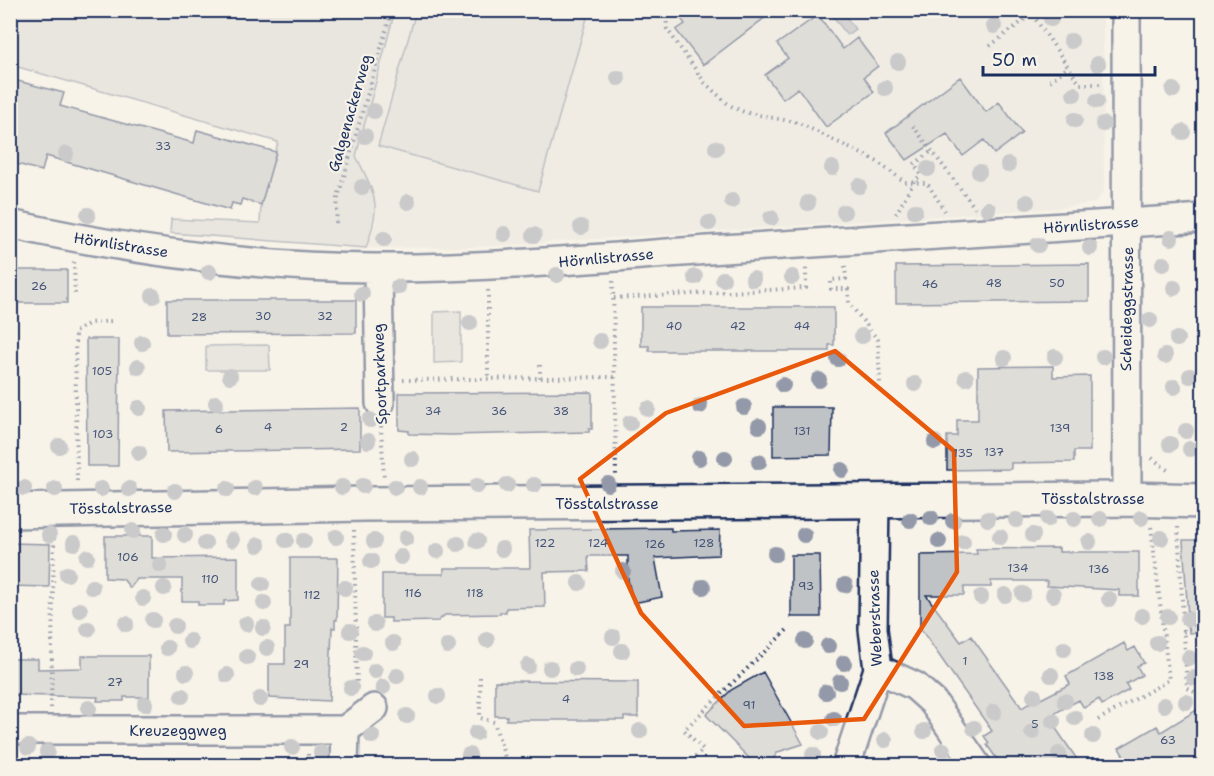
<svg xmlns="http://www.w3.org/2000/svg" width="1214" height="776" viewBox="0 0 1214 776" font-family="'Shantell Sans',sans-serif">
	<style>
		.built { fill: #e6e5de }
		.green { fill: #d7d6d4; stroke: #798299; stroke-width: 1.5 }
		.water { fill: #acb0b9; stroke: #727c95; stroke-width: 1.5 }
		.building { fill: #c0c3c5; stroke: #1b2f5e; stroke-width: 1.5 }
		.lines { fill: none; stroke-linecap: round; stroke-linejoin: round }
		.minor-casing { stroke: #1b2f5e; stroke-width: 32 }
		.major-casing { stroke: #1b2f5e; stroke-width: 38 }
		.path { stroke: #1b2f5e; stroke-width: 4; stroke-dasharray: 1.5 4.5; stroke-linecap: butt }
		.minor { stroke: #f7f3e8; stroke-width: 27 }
		.major { stroke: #f7f3e8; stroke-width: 33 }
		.tree { fill: #9399a9 }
		.marked { fill: none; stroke: #e8590c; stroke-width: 4.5; stroke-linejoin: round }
		.labels { text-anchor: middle; stroke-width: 4.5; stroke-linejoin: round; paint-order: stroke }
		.number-label { font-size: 12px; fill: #445478 }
		.street-label { font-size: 15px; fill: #1b2f5e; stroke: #f7f3e8 }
	</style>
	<rect width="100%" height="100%" fill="#f7f3e8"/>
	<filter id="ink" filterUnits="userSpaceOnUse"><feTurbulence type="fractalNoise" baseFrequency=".0167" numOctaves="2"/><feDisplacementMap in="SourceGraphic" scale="12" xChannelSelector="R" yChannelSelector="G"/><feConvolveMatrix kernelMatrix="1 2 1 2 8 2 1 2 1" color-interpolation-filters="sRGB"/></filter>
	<g filter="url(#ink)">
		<path class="built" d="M392,11H1103L1104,191L1095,203L1058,208L480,247L366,248L376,222L353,149Z"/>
		<path class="green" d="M10,11H395L356,156C376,196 382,205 366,248L170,233L171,219L260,223L261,205L278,142L11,65Z
			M416,11H589L538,191L378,146Z
			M461,311V362L434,363V312Z
			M269,345L270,370H206V346Z"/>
		<path class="water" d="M829,11H842L855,29L847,35Z"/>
		<path class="building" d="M675,10H775L703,65L676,30L685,24Z
			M818,15L843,49L857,38L878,66L864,77L874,92L826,127L798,88L783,99L765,75L788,58L777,44Z
			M960,77L986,112L999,102L1022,133L994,154L984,140L963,156L947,134L907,160L886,133Z
			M10,79L64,93L60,106L194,143L197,130L276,152L261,205L242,199L240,205L232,203L230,210L46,156L42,171L10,162Z
			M1089,264V301L896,303V266Z
			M10,270H67V303H10Z
			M167,300H356V333L167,334Z
			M641,307H834V345H829V351H649V346H641Z
			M86,339H119L118,466H87Z
			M1053,366V377L1090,376V451H1074V462L1011,463V469L947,470V436H957V420H978V367Z
			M592,392V429H589V432L451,435L409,434V431L399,430V393Z
			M773,407H832L831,455L773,456Z
			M360,408V449L167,452L166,411Z
			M671,528V531L720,530L719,555L655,558L662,597L633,603L628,580V556H588L589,571L544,572L545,607L506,608V612H500V614L445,615L438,621L391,622V618H382V574H444V568H530L529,530Z
			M105,536H152V558L238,557V600L224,601V605H198V601H182V579H137L130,588L123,579L105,578Z
			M1183,540H1203V632L1189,633Z
			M10,543L50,544L49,587L10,586Z
			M1059,548V552H1139V596H1119V590L1047,586V581H991V587H964V595H926L961,642L971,636L1022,708L1035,699L1037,701L1070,684L1066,676L1124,643L1128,651L1135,647L1144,663L1137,666L1142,675L1126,684L1129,690L1102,705L1099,699L1084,708L1079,700L1048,717L1081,765H1001L987,745L989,743L984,736L992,731L920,628V555L977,554L976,549Z
			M791,555H820L821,617H791Z
			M290,558H338L337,620H335V628H332L329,701L269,698V664H285V628H290Z
			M82,656H149V697H124V701H97L98,697L10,695V659H38V669L82,668Z
			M763,672L803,744L778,752L769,765H756L706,715L731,690Z
			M495,681L638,682V717H624V720H506L507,716H495Z
			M1203,706V760L1194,765H1129L1119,748L1157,726L1161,732Z"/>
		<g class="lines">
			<g class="minor-casing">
				<path id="minor" d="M1126,10L1127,499
					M10,224C130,251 252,267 374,268C491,269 607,257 723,249C883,238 1043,228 1204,218
					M378,268L380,403
					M878,669L915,686L933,702L977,766
					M10,730H345
					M344,766L345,730L374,708
					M846,766L878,669L873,629L875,501"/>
			</g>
			<g class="major-casing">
				<path id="major" d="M10,511L366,504L1127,499L1204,501"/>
			</g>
			<path class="path" d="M666,10L667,29L705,83L729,105L744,112L799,123L876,161L905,182L927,183L945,211
				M990,46L1032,14L1080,84H1101
				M1050,81L1068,67
				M913,126L975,208
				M896,214L914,181L921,175L914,164L932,151
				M336,223L338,197L392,10
				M74,262L75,297
				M845,266L846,279L831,280V289H848L849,303L878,340L880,383
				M613,281L616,475
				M488,290V379
				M614,298L806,288V268
				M540,365V378
				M403,380L615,377
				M381,426L384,479
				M1152,458L1170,472
				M77,481L75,332L90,323L112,321
				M1178,527L1187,688L1204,697
				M354,530L357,690
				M1183,632L1204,620
				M480,677V718L494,722L506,761
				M51,708L54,535
				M1098,720L1169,680L1151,526
				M308,754V766
				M482,766C494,758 518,758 530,766
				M687,766L703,749L684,730L788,629"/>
			<use href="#minor" class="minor"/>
			<use href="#major" class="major"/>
		</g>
		<g class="tree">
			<circle cx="1051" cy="19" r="8"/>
			<circle cx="994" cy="26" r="8"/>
			<circle cx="1071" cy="41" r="8"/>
			<circle cx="898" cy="62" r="8"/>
			<circle cx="1098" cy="64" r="8"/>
			<circle cx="618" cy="78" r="8"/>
			<circle cx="885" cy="88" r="8"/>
			<circle cx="1173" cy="90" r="8"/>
			<circle cx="1074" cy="94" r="8"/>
			<circle cx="1097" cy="101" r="8"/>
			<circle cx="374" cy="111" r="8"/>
			<circle cx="1075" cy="120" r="8"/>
			<circle cx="1103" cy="124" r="8"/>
			<circle cx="1183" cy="132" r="8"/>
			<circle cx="365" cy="136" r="8"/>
			<circle cx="716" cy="148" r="8"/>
			<circle cx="66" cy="154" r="8"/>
			<circle cx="1008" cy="165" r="8"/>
			<circle cx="832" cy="168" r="8"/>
			<circle cx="928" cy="169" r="8"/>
			<circle cx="979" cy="172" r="8"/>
			<circle cx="859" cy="186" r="8"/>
			<circle cx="362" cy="187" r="8"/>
			<circle cx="732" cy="201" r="8"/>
			<circle cx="408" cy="202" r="8"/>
			<circle cx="1027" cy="202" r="8"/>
			<circle cx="808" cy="203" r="8"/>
			<circle cx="988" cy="209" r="8"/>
			<circle cx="915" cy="211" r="8"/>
			<circle cx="844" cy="212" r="8"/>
			<circle cx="88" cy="215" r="8"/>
			<circle cx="771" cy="218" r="8"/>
			<circle cx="709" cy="223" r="8"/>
			<circle cx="581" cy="227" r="8"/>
			<circle cx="504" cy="234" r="8"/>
			<circle cx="534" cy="235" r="8"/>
			<circle cx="1171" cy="238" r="8"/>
			<circle cx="384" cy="239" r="8"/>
			<circle cx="1038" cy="245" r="8"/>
			<circle cx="1090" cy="248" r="8"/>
			<circle cx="1163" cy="264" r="8"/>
			<circle cx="209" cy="272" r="8"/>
			<circle cx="557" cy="275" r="8"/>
			<circle cx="695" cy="277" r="8"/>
			<circle cx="792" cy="277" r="8"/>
			<circle cx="723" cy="279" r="8"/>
			<circle cx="753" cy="279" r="8"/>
			<circle cx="398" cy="287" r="8"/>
			<circle cx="1174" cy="288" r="8"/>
			<circle cx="362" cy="294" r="8"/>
			<circle cx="153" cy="296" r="8"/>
			<circle cx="1150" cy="320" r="8"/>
			<circle cx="470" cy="323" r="8"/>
			<circle cx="862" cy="336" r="8"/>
			<circle cx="1177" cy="339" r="8"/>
			<circle cx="600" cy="341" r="8"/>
			<circle cx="142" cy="343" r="8"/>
			<circle cx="1165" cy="356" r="8"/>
			<circle cx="1055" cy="357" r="8"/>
			<circle cx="1103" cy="357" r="8"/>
			<circle cx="1004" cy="358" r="8"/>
			<circle cx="838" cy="359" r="8"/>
			<circle cx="138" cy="367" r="8"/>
			<circle cx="230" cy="376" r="8"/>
			<circle cx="1190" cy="376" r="8"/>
			<circle cx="966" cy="378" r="8"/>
			<circle cx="819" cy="380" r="8"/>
			<circle cx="915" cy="384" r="8"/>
			<circle cx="783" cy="385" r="8"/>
			<circle cx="1174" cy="387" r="8"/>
			<circle cx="216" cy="403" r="8"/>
			<circle cx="700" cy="406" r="8"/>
			<circle cx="744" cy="407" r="8"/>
			<circle cx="139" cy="408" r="8"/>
			<circle cx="648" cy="409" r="8"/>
			<circle cx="370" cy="420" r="8"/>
			<circle cx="630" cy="423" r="8"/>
			<circle cx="759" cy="426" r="8"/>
			<circle cx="1186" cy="431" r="8"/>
			<circle cx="368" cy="441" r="8"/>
			<circle cx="935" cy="442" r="8"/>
			<circle cx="1170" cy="444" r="8"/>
			<circle cx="59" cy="446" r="8"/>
			<circle cx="1190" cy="449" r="8"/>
			<circle cx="139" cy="453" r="8"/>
			<circle cx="699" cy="458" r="8"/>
			<circle cx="725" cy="458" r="8"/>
			<circle cx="412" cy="459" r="8"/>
			<circle cx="759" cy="462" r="8"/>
			<circle cx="842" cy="470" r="8"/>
			<circle cx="608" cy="484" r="8"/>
			<circle cx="507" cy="485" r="8"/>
			<circle cx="534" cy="485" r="8"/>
			<circle cx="363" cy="486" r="8"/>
			<circle cx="477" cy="486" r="8"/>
			<circle cx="342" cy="487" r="8"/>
			<circle cx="395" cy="487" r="8"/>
			<circle cx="420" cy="487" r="8"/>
			<circle cx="24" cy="488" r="8"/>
			<circle cx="255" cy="488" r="8"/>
			<circle cx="55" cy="489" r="8"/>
			<circle cx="101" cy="489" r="8"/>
			<circle cx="129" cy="489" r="8"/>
			<circle cx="227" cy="489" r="8"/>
			<circle cx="175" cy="491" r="8"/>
			<circle cx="931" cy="518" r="8"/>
			<circle cx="1141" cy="518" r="8"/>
			<circle cx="988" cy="519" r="8"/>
			<circle cx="1048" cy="519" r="8"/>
			<circle cx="1074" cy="519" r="8"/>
			<circle cx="1100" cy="519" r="8"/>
			<circle cx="910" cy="520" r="8"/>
			<circle cx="1016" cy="520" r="8"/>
			<circle cx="953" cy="521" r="8"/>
			<circle cx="133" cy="531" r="8"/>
			<circle cx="164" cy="534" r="8"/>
			<circle cx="49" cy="535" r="8"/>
			<circle cx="185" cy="535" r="8"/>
			<circle cx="804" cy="535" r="8"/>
			<circle cx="1033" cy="535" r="8"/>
			<circle cx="336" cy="537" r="8"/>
			<circle cx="1000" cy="537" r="8"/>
			<circle cx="406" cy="538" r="8"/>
			<circle cx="1161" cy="538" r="8"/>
			<circle cx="232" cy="540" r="8"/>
			<circle cx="286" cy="540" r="8"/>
			<circle cx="304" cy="541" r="8"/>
			<circle cx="374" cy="541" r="8"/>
			<circle cx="477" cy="541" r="8"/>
			<circle cx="939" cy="541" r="8"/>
			<circle cx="963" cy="542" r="8"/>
			<circle cx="1089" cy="542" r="8"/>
			<circle cx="74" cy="543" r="8"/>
			<circle cx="205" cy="543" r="8"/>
			<circle cx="458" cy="544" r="8"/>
			<circle cx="258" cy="545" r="8"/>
			<circle cx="502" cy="549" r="8"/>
			<circle cx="437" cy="551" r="8"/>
			<circle cx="775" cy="554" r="8"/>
			<circle cx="87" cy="557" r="8"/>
			<circle cx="401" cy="557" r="8"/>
			<circle cx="371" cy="561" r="8"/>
			<circle cx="160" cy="565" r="8"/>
			<circle cx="623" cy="571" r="8"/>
			<circle cx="67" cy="574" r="8"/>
			<circle cx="579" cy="583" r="8"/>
			<circle cx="262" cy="584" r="8"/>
			<circle cx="845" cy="585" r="8"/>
			<circle cx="92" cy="587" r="8"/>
			<circle cx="703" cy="587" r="8"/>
			<circle cx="164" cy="588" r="8"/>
			<circle cx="345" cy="588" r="8"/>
			<circle cx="1023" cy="594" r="8"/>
			<circle cx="1005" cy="595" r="8"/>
			<circle cx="1053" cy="595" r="8"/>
			<circle cx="981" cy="597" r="8"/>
			<circle cx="143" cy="598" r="8"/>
			<circle cx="1109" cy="599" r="8"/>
			<circle cx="264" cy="603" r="8"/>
			<circle cx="80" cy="610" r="8"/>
			<circle cx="1142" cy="616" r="8"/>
			<circle cx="1168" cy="617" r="8"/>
			<circle cx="1188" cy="619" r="8"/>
			<circle cx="153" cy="620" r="8"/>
			<circle cx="126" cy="624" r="8"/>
			<circle cx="246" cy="624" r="8"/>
			<circle cx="375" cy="624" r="8"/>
			<circle cx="175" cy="626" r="8"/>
			<circle cx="263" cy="628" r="8"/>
			<circle cx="88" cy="629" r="8"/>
			<circle cx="350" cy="631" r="8"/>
			<circle cx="613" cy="637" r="8"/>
			<circle cx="487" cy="640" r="8"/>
			<circle cx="190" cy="641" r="8"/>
			<circle cx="805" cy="641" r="8"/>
			<circle cx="393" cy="643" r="8"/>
			<circle cx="1157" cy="643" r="8"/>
			<circle cx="448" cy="646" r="8"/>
			<circle cx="828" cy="646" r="8"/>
			<circle cx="167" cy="648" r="8"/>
			<circle cx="267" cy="648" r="8"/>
			<circle cx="1064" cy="649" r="8"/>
			<circle cx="622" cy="651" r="8"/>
			<circle cx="363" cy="653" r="8"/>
			<circle cx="247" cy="657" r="8"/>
			<circle cx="1189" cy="658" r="8"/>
			<circle cx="844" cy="663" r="8"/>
			<circle cx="528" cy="666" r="8"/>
			<circle cx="550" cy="668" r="8"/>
			<circle cx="576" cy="669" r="8"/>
			<circle cx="375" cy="671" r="8"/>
			<circle cx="186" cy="673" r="8"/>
			<circle cx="227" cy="675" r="8"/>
			<circle cx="1051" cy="675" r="8"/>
			<circle cx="397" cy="676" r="8"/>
			<circle cx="1194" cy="678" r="8"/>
			<circle cx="840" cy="682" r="8"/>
			<circle cx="383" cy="687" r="8"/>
			<circle cx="351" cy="688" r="8"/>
			<circle cx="826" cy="692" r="8"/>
			<circle cx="182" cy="696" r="8"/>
			<circle cx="438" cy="696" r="8"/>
			<circle cx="1034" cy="696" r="8"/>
			<circle cx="260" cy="699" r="8"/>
			<circle cx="1065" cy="701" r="8"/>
			<circle cx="1186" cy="702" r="8"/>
			<circle cx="145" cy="704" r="8"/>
			<circle cx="1164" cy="705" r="8"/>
			<circle cx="89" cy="708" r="8"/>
			<circle cx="994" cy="712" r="8"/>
			<circle cx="407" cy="716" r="8"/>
			<circle cx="1075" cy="718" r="8"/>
			<circle cx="834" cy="719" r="8"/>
			<circle cx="1053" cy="721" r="8"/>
			<circle cx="974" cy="728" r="8"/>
			<circle cx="640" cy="731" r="8"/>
			<circle cx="924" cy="731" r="8"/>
			<circle cx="821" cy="732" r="8"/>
			<circle cx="1032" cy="732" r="8"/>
			<circle cx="476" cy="733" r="8"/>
			<circle cx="372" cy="736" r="8"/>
			<circle cx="1093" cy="736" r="8"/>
			<circle cx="885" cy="740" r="8"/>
			<circle cx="28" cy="747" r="8"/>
			<circle cx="292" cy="747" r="8"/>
			<circle cx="943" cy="750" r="8"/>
			<circle cx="47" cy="752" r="8"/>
			<circle cx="321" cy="753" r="8"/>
			<circle cx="1059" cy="754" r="8"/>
			<circle cx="469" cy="755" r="8"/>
			<circle cx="813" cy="755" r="8"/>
		</g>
	</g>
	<path d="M0 0H1214V776H0ZM835,351L954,451L957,572L864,719L744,726L641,613L580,479L666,413Z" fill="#f7f3e8" fill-opacity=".55" fill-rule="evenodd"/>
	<path class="marked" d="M835,351L954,451L957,572L864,719L744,726L641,613L580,479L666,413Z"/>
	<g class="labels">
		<g class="number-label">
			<text x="163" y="150">33</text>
			<text x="994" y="287">48</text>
			<text x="1057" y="287">50</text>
			<text x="930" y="288">46</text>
			<text x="39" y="290">26</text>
			<text x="263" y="320">30</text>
			<text x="325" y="320">32</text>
			<text x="199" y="321">28</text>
			<text x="674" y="330">40</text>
			<text x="738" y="330">42</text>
			<text x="802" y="330">44</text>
			<text x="102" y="375">105</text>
			<text x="433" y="415">34</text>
			<text x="499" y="415">36</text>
			<text x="561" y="415">38</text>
			<text x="268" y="431">4</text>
			<text x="344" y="431">2</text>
			<text x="1060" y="432">139</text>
			<text x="219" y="433">6</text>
			<text x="802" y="435">131</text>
			<text x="103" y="438">103</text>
			<text x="994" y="456">137</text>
			<text x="963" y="457">135</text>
			<text x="545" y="547">122</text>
			<text x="598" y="547">124</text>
			<text x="704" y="547">128</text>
			<text x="655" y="548">126</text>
			<text x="128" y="561">106</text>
			<text x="1018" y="572">134</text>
			<text x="1099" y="573">136</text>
			<text x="210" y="583">110</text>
			<text x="806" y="590">93</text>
			<text x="413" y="597">116</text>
			<text x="475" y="597">118</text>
			<text x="312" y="599">112</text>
			<text x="965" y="665">1</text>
			<text x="301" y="668">29</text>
			<text x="1104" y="680">138</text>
			<text x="115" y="686">27</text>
			<text x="566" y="703">4</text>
			<text x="749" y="709">91</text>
			<text x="1035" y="728">5</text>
			<text x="1168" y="744">63</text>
		</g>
		<g class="street-label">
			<text transform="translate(350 113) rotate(-74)" y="5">Galgenackerweg</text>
			<text transform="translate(1091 225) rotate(-4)" y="5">Hörnlistrasse</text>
			<text transform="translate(121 245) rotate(9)" y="5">Hörnlistrasse</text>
			<text transform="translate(606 258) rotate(-5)" y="5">Hörnlistrasse</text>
			<text transform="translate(1127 309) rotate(-89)" y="5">Scheideggstrasse</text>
			<text transform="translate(380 374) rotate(-92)" y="5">Sportparkweg</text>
			<text x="1093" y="504">Tösstalstrasse</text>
			<text x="607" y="509">Tösstalstrasse</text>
			<text transform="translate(121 508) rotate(-1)" y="5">Tösstalstrasse</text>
			<text transform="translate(875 618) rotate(-92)" y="5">Weberstrasse</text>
			<text x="178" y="736">Kreuzeggweg</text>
		</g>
	</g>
	<rect width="1214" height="776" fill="none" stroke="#f7f3e8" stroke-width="36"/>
	<rect x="18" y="18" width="1178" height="740" fill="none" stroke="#1b2f5e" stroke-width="2" filter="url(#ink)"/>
	<path d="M983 66v9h172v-9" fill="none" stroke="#1b2f5e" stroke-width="3"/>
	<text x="992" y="66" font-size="18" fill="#1b2f5e" stroke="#f7f3e8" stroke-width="4.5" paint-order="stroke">50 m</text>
</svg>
